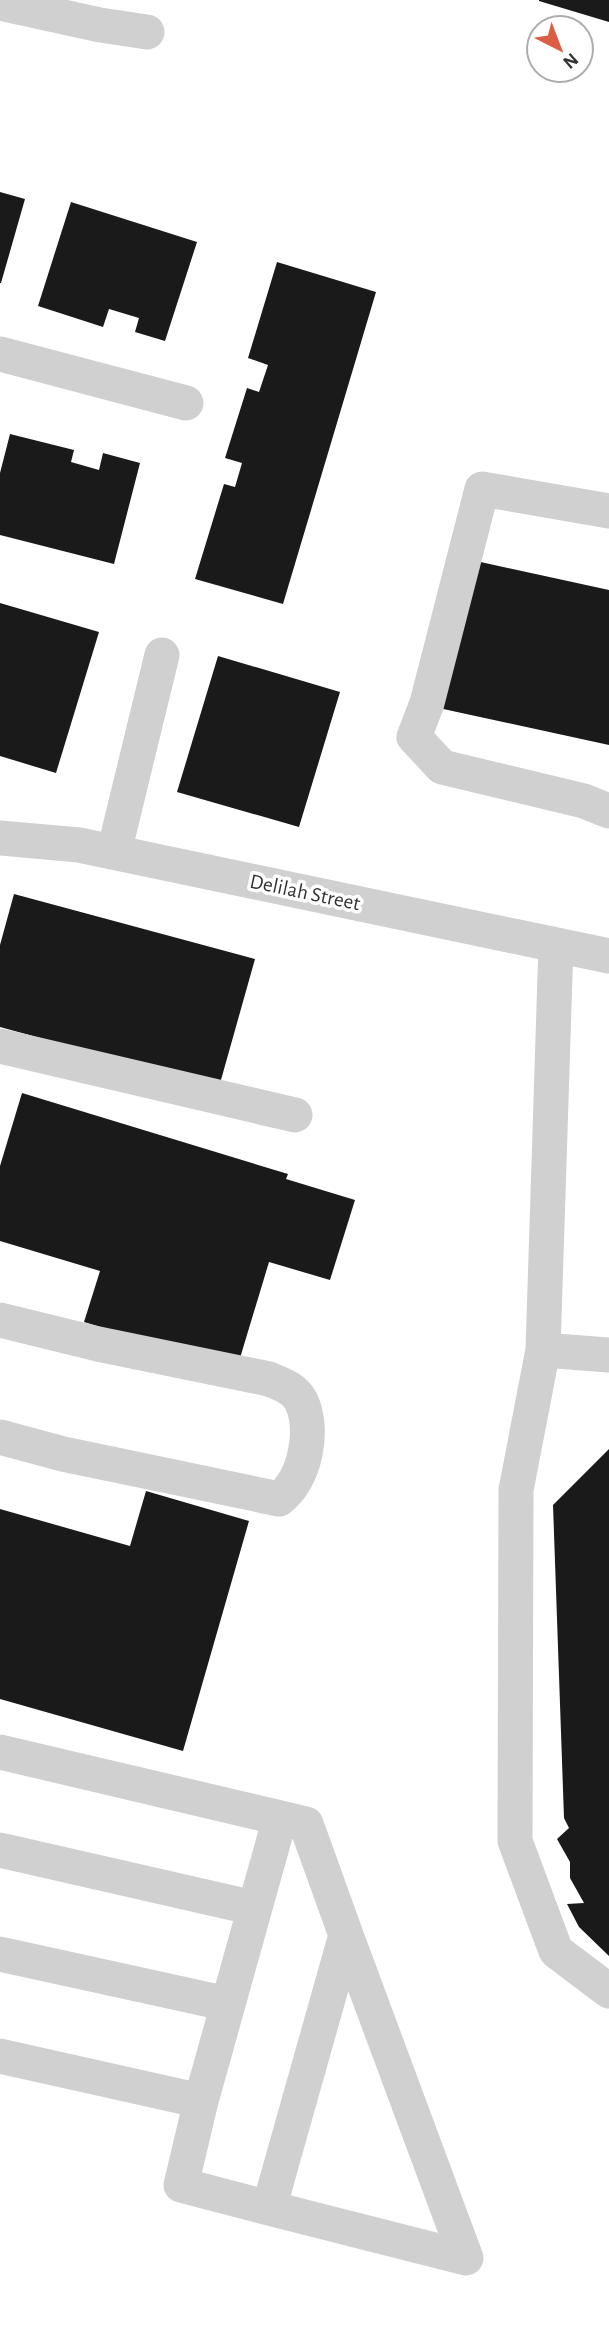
<svg xmlns="http://www.w3.org/2000/svg" width="609" height="2325" viewBox="0 0 609 2325" font-family="'Alegreya Sans',sans-serif">
	<style>
		.building { fill: #1a1a1a }
		.lines { fill: none; stroke-linecap: round; stroke-linejoin: round }
		.minor { stroke: #d0d0d0; stroke-width: 35 }
		.labels { text-anchor: middle; stroke-width: 7; stroke-linejoin: round; paint-order: stroke }
		.street-label { font-size: 21px; fill: #333; stroke: #fff }
	</style>
	<rect width="100%" height="100%" fill="#fff"/>
	<path class="building" d="M539,0H609V22L539,1Z
		M0,192L25,199L1,283H0Z
		M71,202L197,242L165,341L135,332L139,318L109,309L103,327L38,306Z
		M277,262L376,292L283,604L195,579L224,484L235,487L242,463L225,458L247,388L259,392L268,365L248,358Z
		M10,434L74,450L71,462L99,470L103,453L140,463L114,564L0,535V473Z
		M467,559L609,590V745L434,707Z
		M0,603L99,632L56,773L0,756Z
		M218,656L340,692L299,827L177,792Z
		M14,894L255,959L219,1087L0,1027V945Z
		M22,1093L288,1174L286,1179L355,1200L330,1280L269,1262L237,1368L84,1322L100,1271L0,1241V1166Z
		M609,1449V1956L579,1927L567,1904L584,1903L570,1878V1862L557,1839L569,1828L564,1818L553,1505Z
		M146,1491L249,1521L183,1751L0,1699V1509L130,1546Z"/>
	<g class="lines">
		<path class="minor" d="M0,3L100,25L147,32
			M0,354L186,403
			M609,511L482,489L427,703L414,737L442,767L584,801L609,811
			M0,838L79,845L609,956
			M114,852L162,655
			M556,945L543,1350L516,1490L515,1841L556,1951L609,1991
			M0,1046L295,1115
			M0,1320L98,1344L269,1379C281,1384 294,1388 301,1401C315,1430 305,1480 279,1499L63,1454L0,1437
			M543,1350L609,1355
			M0,1752L306,1824L346,1935L269,2208L181,2185L201,2101L0,2056
			M0,1850L254,1908
			M0,1954L228,2004
			M201,2101L280,1818
			M269,2208L466,2258L346,1935"/>
	</g>
	<g class="labels">
		<g class="street-label">
			<text transform="translate(305 892) rotate(12)" y="7">Delilah Street</text>
		</g>
	</g>
	<g transform="translate(560 49) rotate(138)"><circle r="33" fill="#ffffff" stroke="#adadad" stroke-width="2"/>
	<path d="M0-5L12 26L0 18L-12 26Z" fill="#db5d44"/>
	<text y="-10" font-size="19" font-weight="bold" text-anchor="middle" fill="#333333">N</text>
	</g>
</svg>
